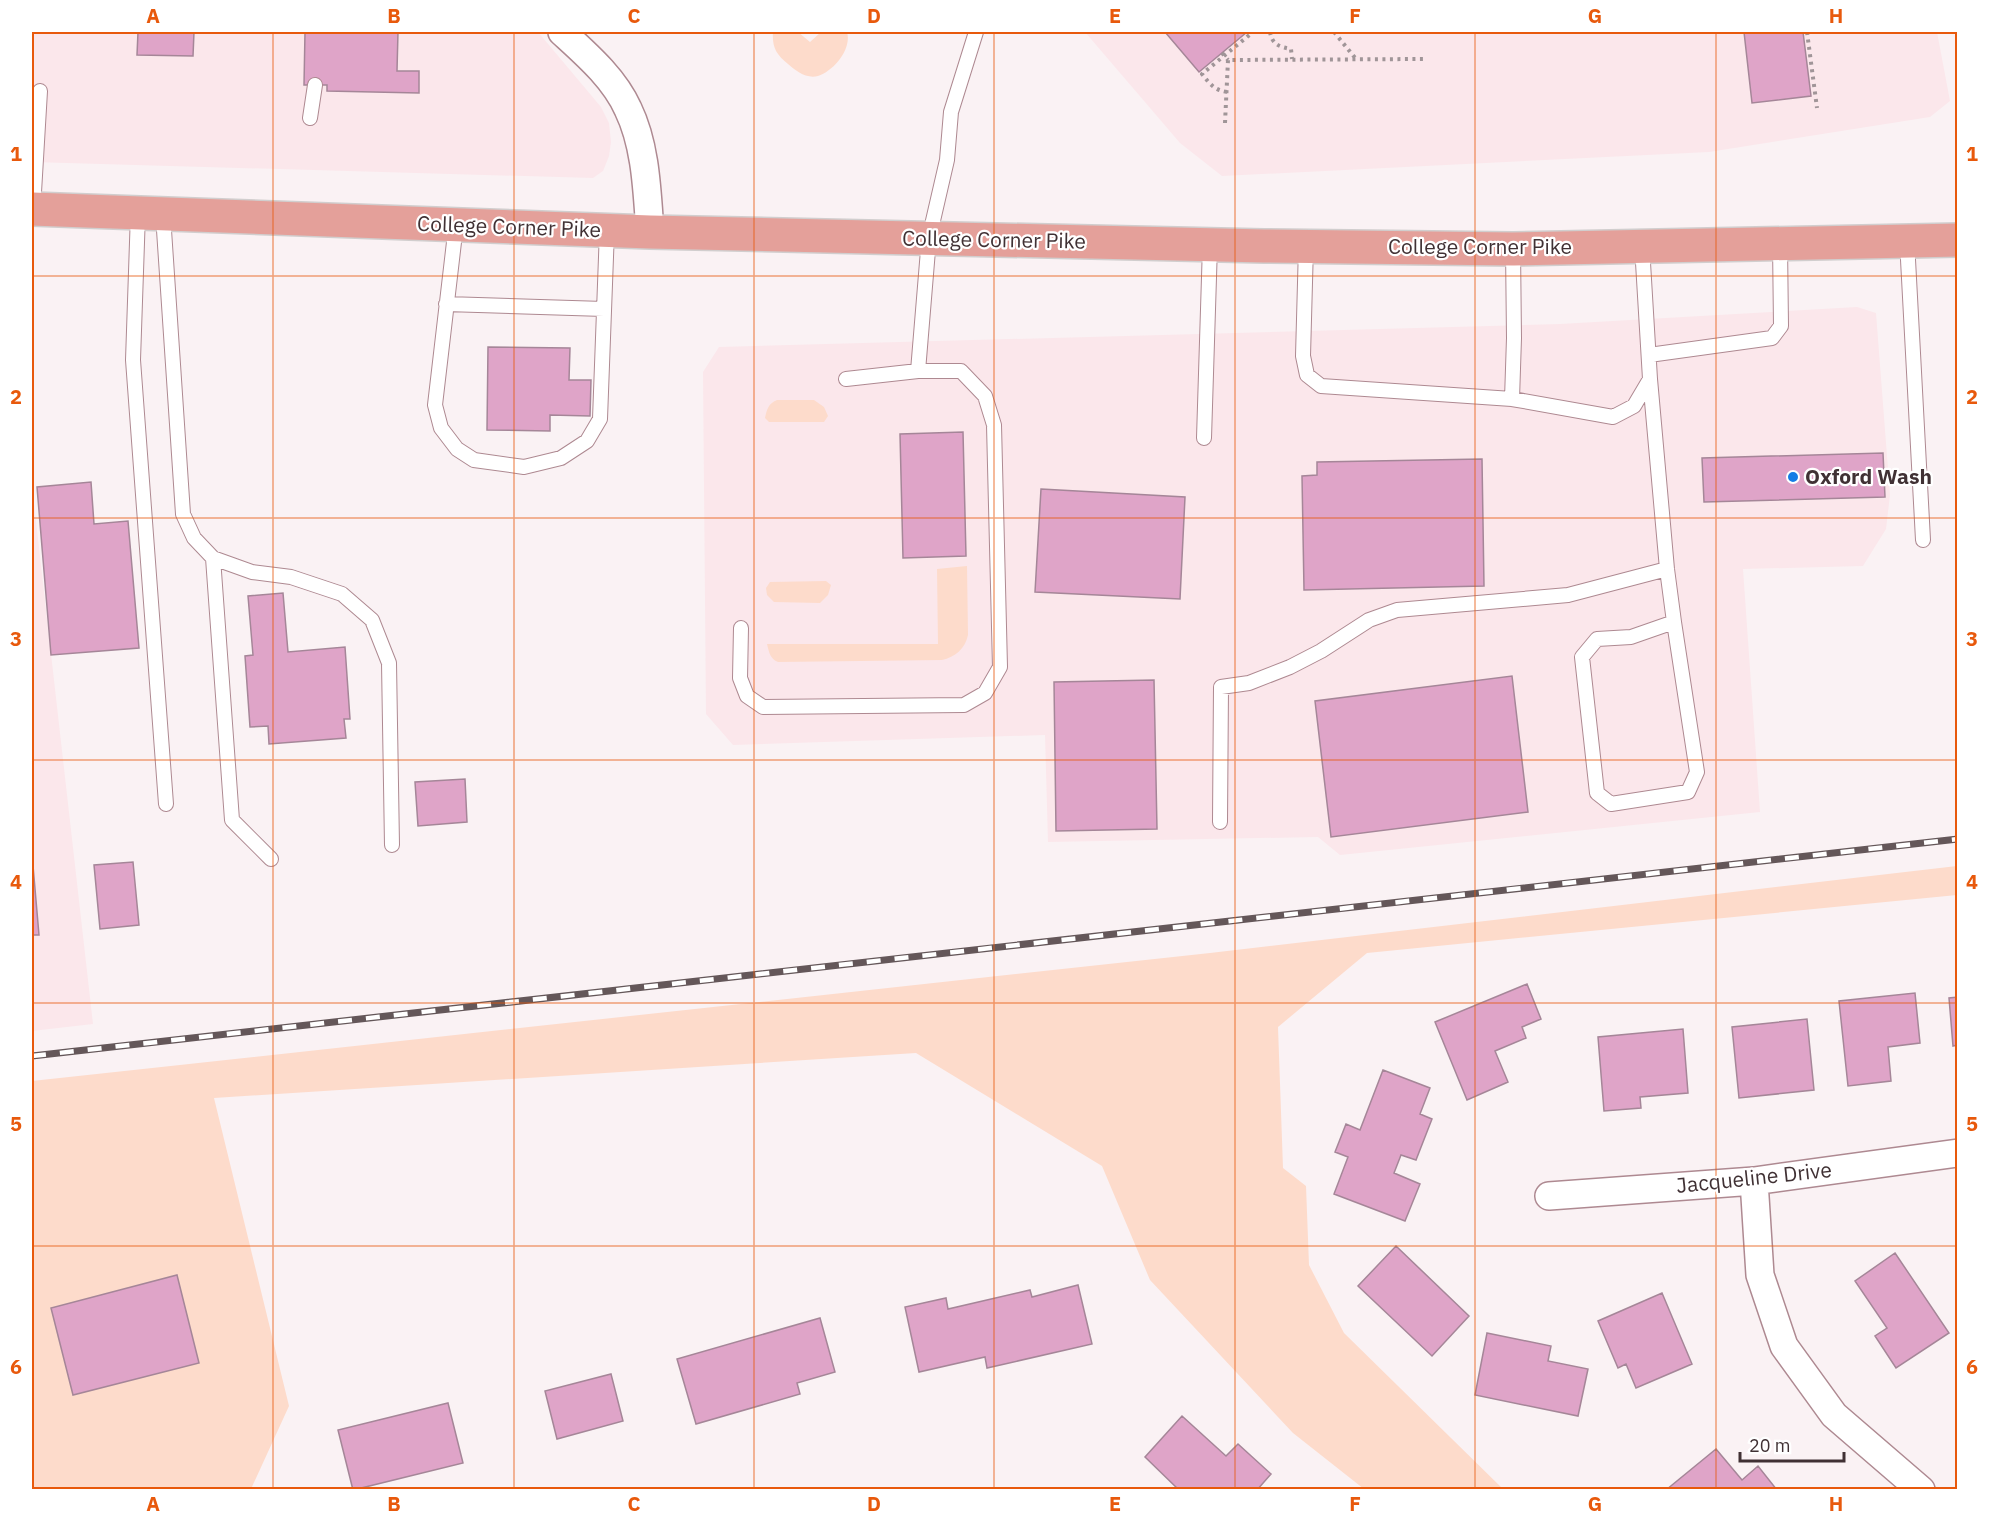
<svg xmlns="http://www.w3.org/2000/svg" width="1989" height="1521" viewBox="0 0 1989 1521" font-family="'IBM Plex Sans',sans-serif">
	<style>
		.built { fill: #fbe7eb }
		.green { fill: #fddbcb }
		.building { fill: #dfa4c8; stroke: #a58698; stroke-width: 1.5 }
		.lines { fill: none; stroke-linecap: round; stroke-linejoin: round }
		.service-casing { stroke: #ae8991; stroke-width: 16 }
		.minor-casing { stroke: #ae8991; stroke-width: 30 }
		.trunk-casing { stroke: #d1cece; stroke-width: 36 }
		.path { stroke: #a09598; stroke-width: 4; stroke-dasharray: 3 4.5; stroke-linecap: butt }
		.service { stroke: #fff; stroke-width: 14 }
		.minor { stroke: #fff; stroke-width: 27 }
		.trunk { stroke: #e4a09a; stroke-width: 33 }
		.rail-casing { stroke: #645759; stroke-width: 7 }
		.rail { stroke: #fff; stroke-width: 4.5; stroke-dasharray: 14; stroke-linecap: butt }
		.grid { fill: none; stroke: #e8590c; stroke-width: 1.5; stroke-opacity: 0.55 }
		.poi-dot { fill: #147de5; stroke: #fff; stroke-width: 2 }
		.labels { text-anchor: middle; stroke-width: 4.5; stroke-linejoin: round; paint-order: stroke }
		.street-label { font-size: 21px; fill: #403134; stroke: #fff }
		.poi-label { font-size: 21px; font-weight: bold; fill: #403134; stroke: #fff; text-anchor: start }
		.neatline { fill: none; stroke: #e8590c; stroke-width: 2 }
		.grid-label { font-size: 20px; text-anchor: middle; font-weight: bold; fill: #e8590c }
	</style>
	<rect width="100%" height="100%" fill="#faf2f4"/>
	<path class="built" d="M32,32H538L601,107L609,123L611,142L609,156L603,171L593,178L32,162Z
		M1085,32H1937L1950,101L1930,117L1709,152L1222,176L1180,143Z
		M1857,307L1876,313L1890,495L1886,529L1863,566L1743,569L1760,812L1340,855L1318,837L1048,842L1045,735L733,745L706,714L703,372L719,347L1560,324Z
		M32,486L93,1024L32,1031Z"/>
	<path class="green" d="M773,32H798L810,42L821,32H847C852,49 834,71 818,76C806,79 796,71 788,64C776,54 772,47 773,32Z
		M777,400H814L824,407L828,416L824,422H769L765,418C767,409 768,404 777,400Z
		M967,566L968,635C965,649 955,657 942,660L778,662C770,659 769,652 767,644H938L937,569Z
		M826,581L831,585L828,595L820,603L774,602L767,595L766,588L770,582Z
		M1957,866V895L1367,953L1278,1027L1283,1168L1306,1186L1309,1265L1344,1333L1503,1489H1364L1293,1433L1150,1280L1102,1166L916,1053L214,1098L289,1406L251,1489H32V1081L1210,953Z"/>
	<path class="building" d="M138,32H194L193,56L137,55Z
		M305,32H398L397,71H419V93L327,91V85H304Z
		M1165,32H1247L1199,72Z
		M1744,32H1803L1811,96L1752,103Z
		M488,347L570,348L569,380H591L590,416L550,415V431L487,430Z
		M963,432L966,556L903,558L900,434Z
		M1883,453L1885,497L1704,502L1702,458Z
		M1482,459L1484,586L1304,590L1302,476L1317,475V462Z
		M91,482L94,524L128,521L139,648L51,655L37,487Z
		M1041,489L1185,497L1180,599L1035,592Z
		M283,593L288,652L345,647L350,719H344L346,738L269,744L268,726L250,727L245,656L253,655L248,596Z
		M1512,676L1528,812L1331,837L1315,701Z
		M1154,680L1157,829L1056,831L1054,682Z
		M465,779L467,822L418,826L415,782Z
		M32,854L39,935H32Z
		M133,862L139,925L100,929L94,865Z
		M1527,984L1541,1019L1522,1027L1526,1038L1495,1051L1508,1082L1467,1100L1435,1022Z
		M1915,993L1920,1043L1888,1047L1891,1081L1848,1086L1839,1001Z
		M1958,997V1045L1953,1046L1949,998Z
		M1807,1019L1814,1090L1739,1098L1732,1027Z
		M1683,1029L1688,1093L1640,1097L1641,1108L1604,1111L1598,1037Z
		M1383,1070L1430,1088L1420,1114L1432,1119L1416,1160L1401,1155L1394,1173L1420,1184L1405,1221L1334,1194L1348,1157L1335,1152L1346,1124L1360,1130Z
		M1396,1246L1469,1316L1432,1356L1358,1286Z
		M1895,1253L1949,1333L1896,1368L1875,1336L1887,1328L1855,1281Z
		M177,1275L199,1363L73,1395L51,1308Z
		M1078,1285L1092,1344L987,1368L985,1357L919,1372L905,1307L946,1298L948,1309L1030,1290L1032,1297Z
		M1662,1293L1692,1364L1636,1388L1626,1364L1618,1368L1598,1321Z
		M820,1318L835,1372L797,1383L800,1394L696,1424L677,1359Z
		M1487,1333L1551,1346L1548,1361L1588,1369L1578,1416L1475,1395Z
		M611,1374L623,1421L557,1439L545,1391Z
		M448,1403L463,1463L353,1490L338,1430Z
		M1182,1416L1226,1456L1238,1444L1271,1474L1257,1490H1179L1145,1457Z
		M1716,1449L1742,1480L1758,1466L1777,1490H1666Z"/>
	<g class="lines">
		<g class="service-casing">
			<path id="service" d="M310,118L315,85
				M33,209L40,91
				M138,213L133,360L166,804
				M163,215L183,514L194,538L213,558L252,572L291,577L342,594L372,620L389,663L392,845
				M456,225L435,405L441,428L457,449L474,460L524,467L561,458L587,441L600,419L607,230
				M1907,241L1923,540
				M1306,246L1303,356L1307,375L1321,386L1512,399
				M1513,249L1514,338L1512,399L1613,417L1634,406L1650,379L1642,246
				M446,304L604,309
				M1649,355L1772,338L1781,326L1780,244
				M846,379L918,371L929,238L947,160L951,112L976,32
				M1650,379L1667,569L1674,622L1631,637L1597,639L1582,657L1597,793L1611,804L1688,792L1697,772L1674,622
				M1204,438L1210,245
				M213,558L232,820L271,859
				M741,628L740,678L747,696L763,707L964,705L985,693L1000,667L994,425L985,396L961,371H918
				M1220,822L1221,687L1249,683L1290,667L1321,651L1369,620L1397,610L1568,595L1667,569"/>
		</g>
		<g class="minor-casing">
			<path id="minor" d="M562,32C586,54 614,78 628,109C646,146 647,191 650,232
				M1754,1181L1760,1275L1784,1346L1834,1415L1921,1490
				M1549,1196L1754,1181L1958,1153"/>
		</g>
		<g class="trunk-casing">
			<path id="trunk" d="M32,209L650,232L1264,246L1513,249L1958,240"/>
		</g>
		<path class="path" d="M1270,32C1272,44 1279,47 1291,49L1292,59
			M1334,32L1356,59
			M1807,32L1817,108
			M1222,53L1228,60
			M1227,92C1214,90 1210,84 1202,74L1253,32
			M1225,123L1228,60L1423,59"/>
		<use href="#service" class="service"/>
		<use href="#minor" class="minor"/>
		<use href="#trunk" class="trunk"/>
		<g class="rail-casing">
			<path id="rail" d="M32,1056L1958,839"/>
		</g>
		<use href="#rail" class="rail"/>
	</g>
	<path class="grid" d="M273,32V1490M514,32V1490M754,32V1490M994,32V1490M1235,32V1490M1475,32V1490M1716,32V1490M32,276H1958M32,518H1958M32,760H1958M32,1003H1958M32,1246H1958"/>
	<circle class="poi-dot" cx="1793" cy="477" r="6"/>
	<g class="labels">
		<g class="street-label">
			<text transform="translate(509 227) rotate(2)" y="7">College Corner Pike</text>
			<text transform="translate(994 240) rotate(1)" y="7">College Corner Pike</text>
			<text x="1480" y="254">College Corner Pike</text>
			<text transform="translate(1754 1178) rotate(-6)" y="7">Jacqueline Drive</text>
		</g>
		<g class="poi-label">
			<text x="1805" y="484">Oxford Wash</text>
		</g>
	</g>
	<rect width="1989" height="1521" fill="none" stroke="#ffffff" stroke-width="66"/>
	<path d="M1740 1452v9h104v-9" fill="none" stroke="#403134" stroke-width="3"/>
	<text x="1749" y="1452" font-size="18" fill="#403134" stroke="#ffffff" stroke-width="4.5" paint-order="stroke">20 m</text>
	<rect x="33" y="33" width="1923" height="1455" class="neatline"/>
	<g class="grid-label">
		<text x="153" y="23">A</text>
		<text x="394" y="23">B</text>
		<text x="634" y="23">C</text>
		<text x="874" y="23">D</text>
		<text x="1115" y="23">E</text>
		<text x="1355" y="23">F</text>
		<text x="1595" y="23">G</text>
		<text x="1836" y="23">H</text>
		<text x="16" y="161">1</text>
		<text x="1972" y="161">1</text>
		<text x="16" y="404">2</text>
		<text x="1972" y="404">2</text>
		<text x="16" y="646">3</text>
		<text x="1972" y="646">3</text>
		<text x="16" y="889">4</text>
		<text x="1972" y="889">4</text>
		<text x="16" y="1131">5</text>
		<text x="1972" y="1131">5</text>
		<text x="16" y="1374">6</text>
		<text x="1972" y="1374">6</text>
		<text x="153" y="1511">A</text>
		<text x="394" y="1511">B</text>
		<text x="634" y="1511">C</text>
		<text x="874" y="1511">D</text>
		<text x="1115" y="1511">E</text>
		<text x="1355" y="1511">F</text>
		<text x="1595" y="1511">G</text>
		<text x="1836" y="1511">H</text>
	</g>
</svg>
